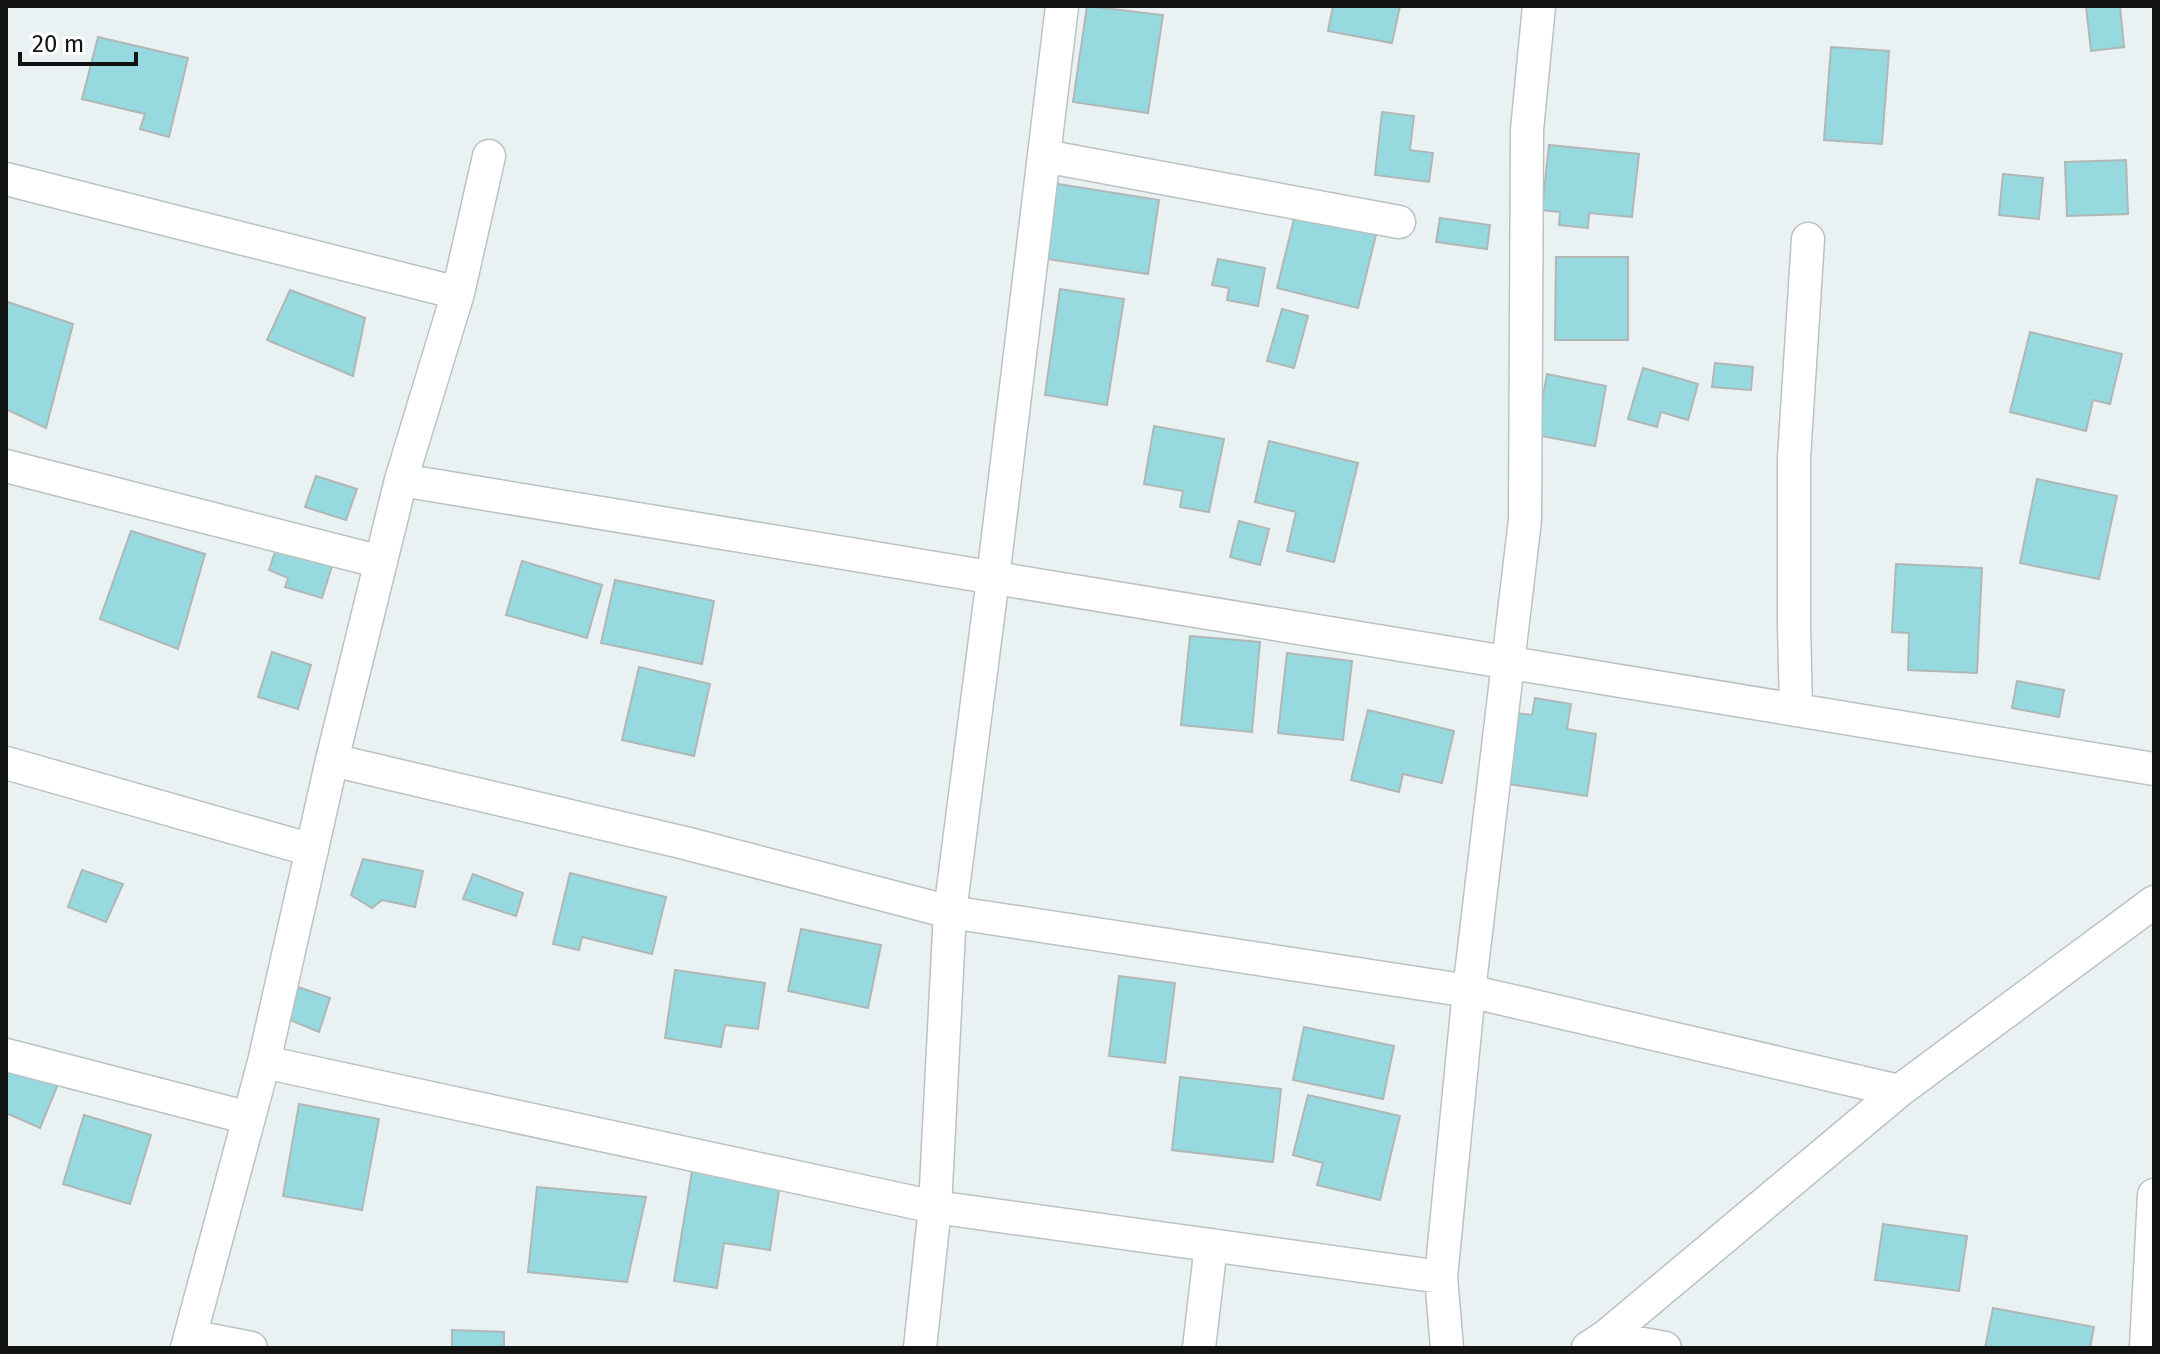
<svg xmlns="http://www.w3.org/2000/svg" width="2160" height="1354" viewBox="0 0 2160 1354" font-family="'Fira Sans',sans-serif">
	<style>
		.building { fill: #96dadf; stroke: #b0b7b7; stroke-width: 2 }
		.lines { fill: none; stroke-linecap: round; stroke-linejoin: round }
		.minor-casing { stroke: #bbc2c2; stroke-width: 35 }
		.minor { stroke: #fff; stroke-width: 32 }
	</style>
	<rect width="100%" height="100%" fill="#eaf1f2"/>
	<path class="building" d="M1087,6L1163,15L1148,113L1073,102Z
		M1333,6H1400L1392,43L1328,31Z
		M2086,6H2120L2124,47L2091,51Z
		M98,37L188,58L169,137L140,129L145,114L82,99Z
		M1831,47L1889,51L1882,144L1824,140Z
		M1382,112L1414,116L1410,150L1433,153L1429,182L1375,175Z
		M1549,145L1639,154L1632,217L1589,213L1588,228L1559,225L1560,212L1542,210Z
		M2126,160L2128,214L2067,216L2065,162Z
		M2003,174L2043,178L2039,219L1999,215Z
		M1052,183L1159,200L1148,274L1040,258Z
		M1295,215L1376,235L1358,308L1277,288Z
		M1440,218L1490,225L1487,249L1436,242Z
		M1556,257H1628V340H1555Z
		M1218,259L1265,268L1258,306L1227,300L1229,288L1212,285Z
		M1060,289L1124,299L1107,405L1045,395Z
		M290,290L365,318L353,376L267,340Z
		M8,302L73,324L46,428L6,409V309Z
		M1282,309L1308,316L1294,368L1267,361Z
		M2030,332L2122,354L2110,404L2093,400L2086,431L2010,412Z
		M1715,363L1753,367L1751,390L1712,387Z
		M1643,368L1698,384L1688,420L1661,412L1657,427L1628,419Z
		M1547,374L1606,386L1595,446L1536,435Z
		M1154,426L1224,439L1209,512L1180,507L1183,491L1144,484Z
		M1269,441L1358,463L1334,562L1287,551L1296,512L1255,502Z
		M316,476L357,489L346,520L305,507Z
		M2037,479L2117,496L2099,579L2020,563Z
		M1239,521L1269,529L1260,565L1230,557Z
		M131,531L205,554L178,649L100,619Z
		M277,546L332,566L322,598L285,587L288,578L269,570Z
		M522,561L602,585L587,638L506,615Z
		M1896,564L1982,568L1977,673L1908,670L1909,633L1892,632Z
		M615,580L714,601L702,664L601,643Z
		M1190,636L1260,642L1252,732L1181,725Z
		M272,652L311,665L298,709L258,697Z
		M1287,653L1352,661L1343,740L1278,733Z
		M639,667L710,684L694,756L622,740Z
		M2017,681L2064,690L2059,717L2012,708Z
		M1535,698L1571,704L1567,729L1596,734L1587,796L1496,782L1507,712L1532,715Z
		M1368,710L1454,731L1442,783L1403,774L1399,792L1351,780Z
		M363,859L423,871L415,907L382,900L372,908L351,895Z
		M82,870L123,884L106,922L68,907Z
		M570,873L666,897L652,954L582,937L579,950L553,944Z
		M473,874L523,893L516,916L463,899Z
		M801,929L881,945L868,1008L788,991Z
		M675,970L765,983L758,1029L725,1025L721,1047L665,1038Z
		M1119,976L1175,983L1165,1063L1109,1056Z
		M298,987L330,998L319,1032L290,1020Z
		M1304,1027L1394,1046L1383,1099L1293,1080Z
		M6,1066L59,1082L40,1128L6,1113Z
		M1180,1077L1281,1089L1273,1162L1172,1150Z
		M1308,1095L1400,1116L1380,1200L1317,1185L1323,1163L1293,1155Z
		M299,1104L379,1119L362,1210L283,1196Z
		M84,1115L151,1135L130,1204L63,1184Z
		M692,1171L780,1184L770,1250L724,1243L717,1288L674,1281Z
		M537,1187L646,1197L627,1282L528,1272Z
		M1883,1224L1967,1236L1959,1291L1875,1280Z
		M1993,1308L2094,1327L2090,1348H1985Z
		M452,1330L504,1332V1348H452Z"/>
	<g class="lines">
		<g class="minor-casing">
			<path id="minor" d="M1044,156L1399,222
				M6,179L458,293L401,480L332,760L264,1062L187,1348
				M458,293L489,156
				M6,466L381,562
				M401,480L2154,769
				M1796,709L1794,625V458L1808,239
				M332,760L685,843L950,912L1469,991L1899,1091
				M6,763L312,850
				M6,1055L249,1118
				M264,1062L935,1207L1441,1277
				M190,1336L251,1348
				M1605,1337L1665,1348
				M920,1348L935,1207L950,912L993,578L1062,6
				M1199,1348L1211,1245
				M1447,1348L1441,1277L1469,991L1525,520L1527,130L1539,6
				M1588,1348L1605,1337L1899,1091L2154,902
				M2146,1348L2154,1195"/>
		</g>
		<use href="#minor" class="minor"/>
	</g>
	<rect width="2160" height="1354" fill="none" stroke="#111313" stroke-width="16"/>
	<path d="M20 52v12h116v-12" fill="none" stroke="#111313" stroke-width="4"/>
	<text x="32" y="52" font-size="24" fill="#111313" stroke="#ffffff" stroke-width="6" paint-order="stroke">20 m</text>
</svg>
